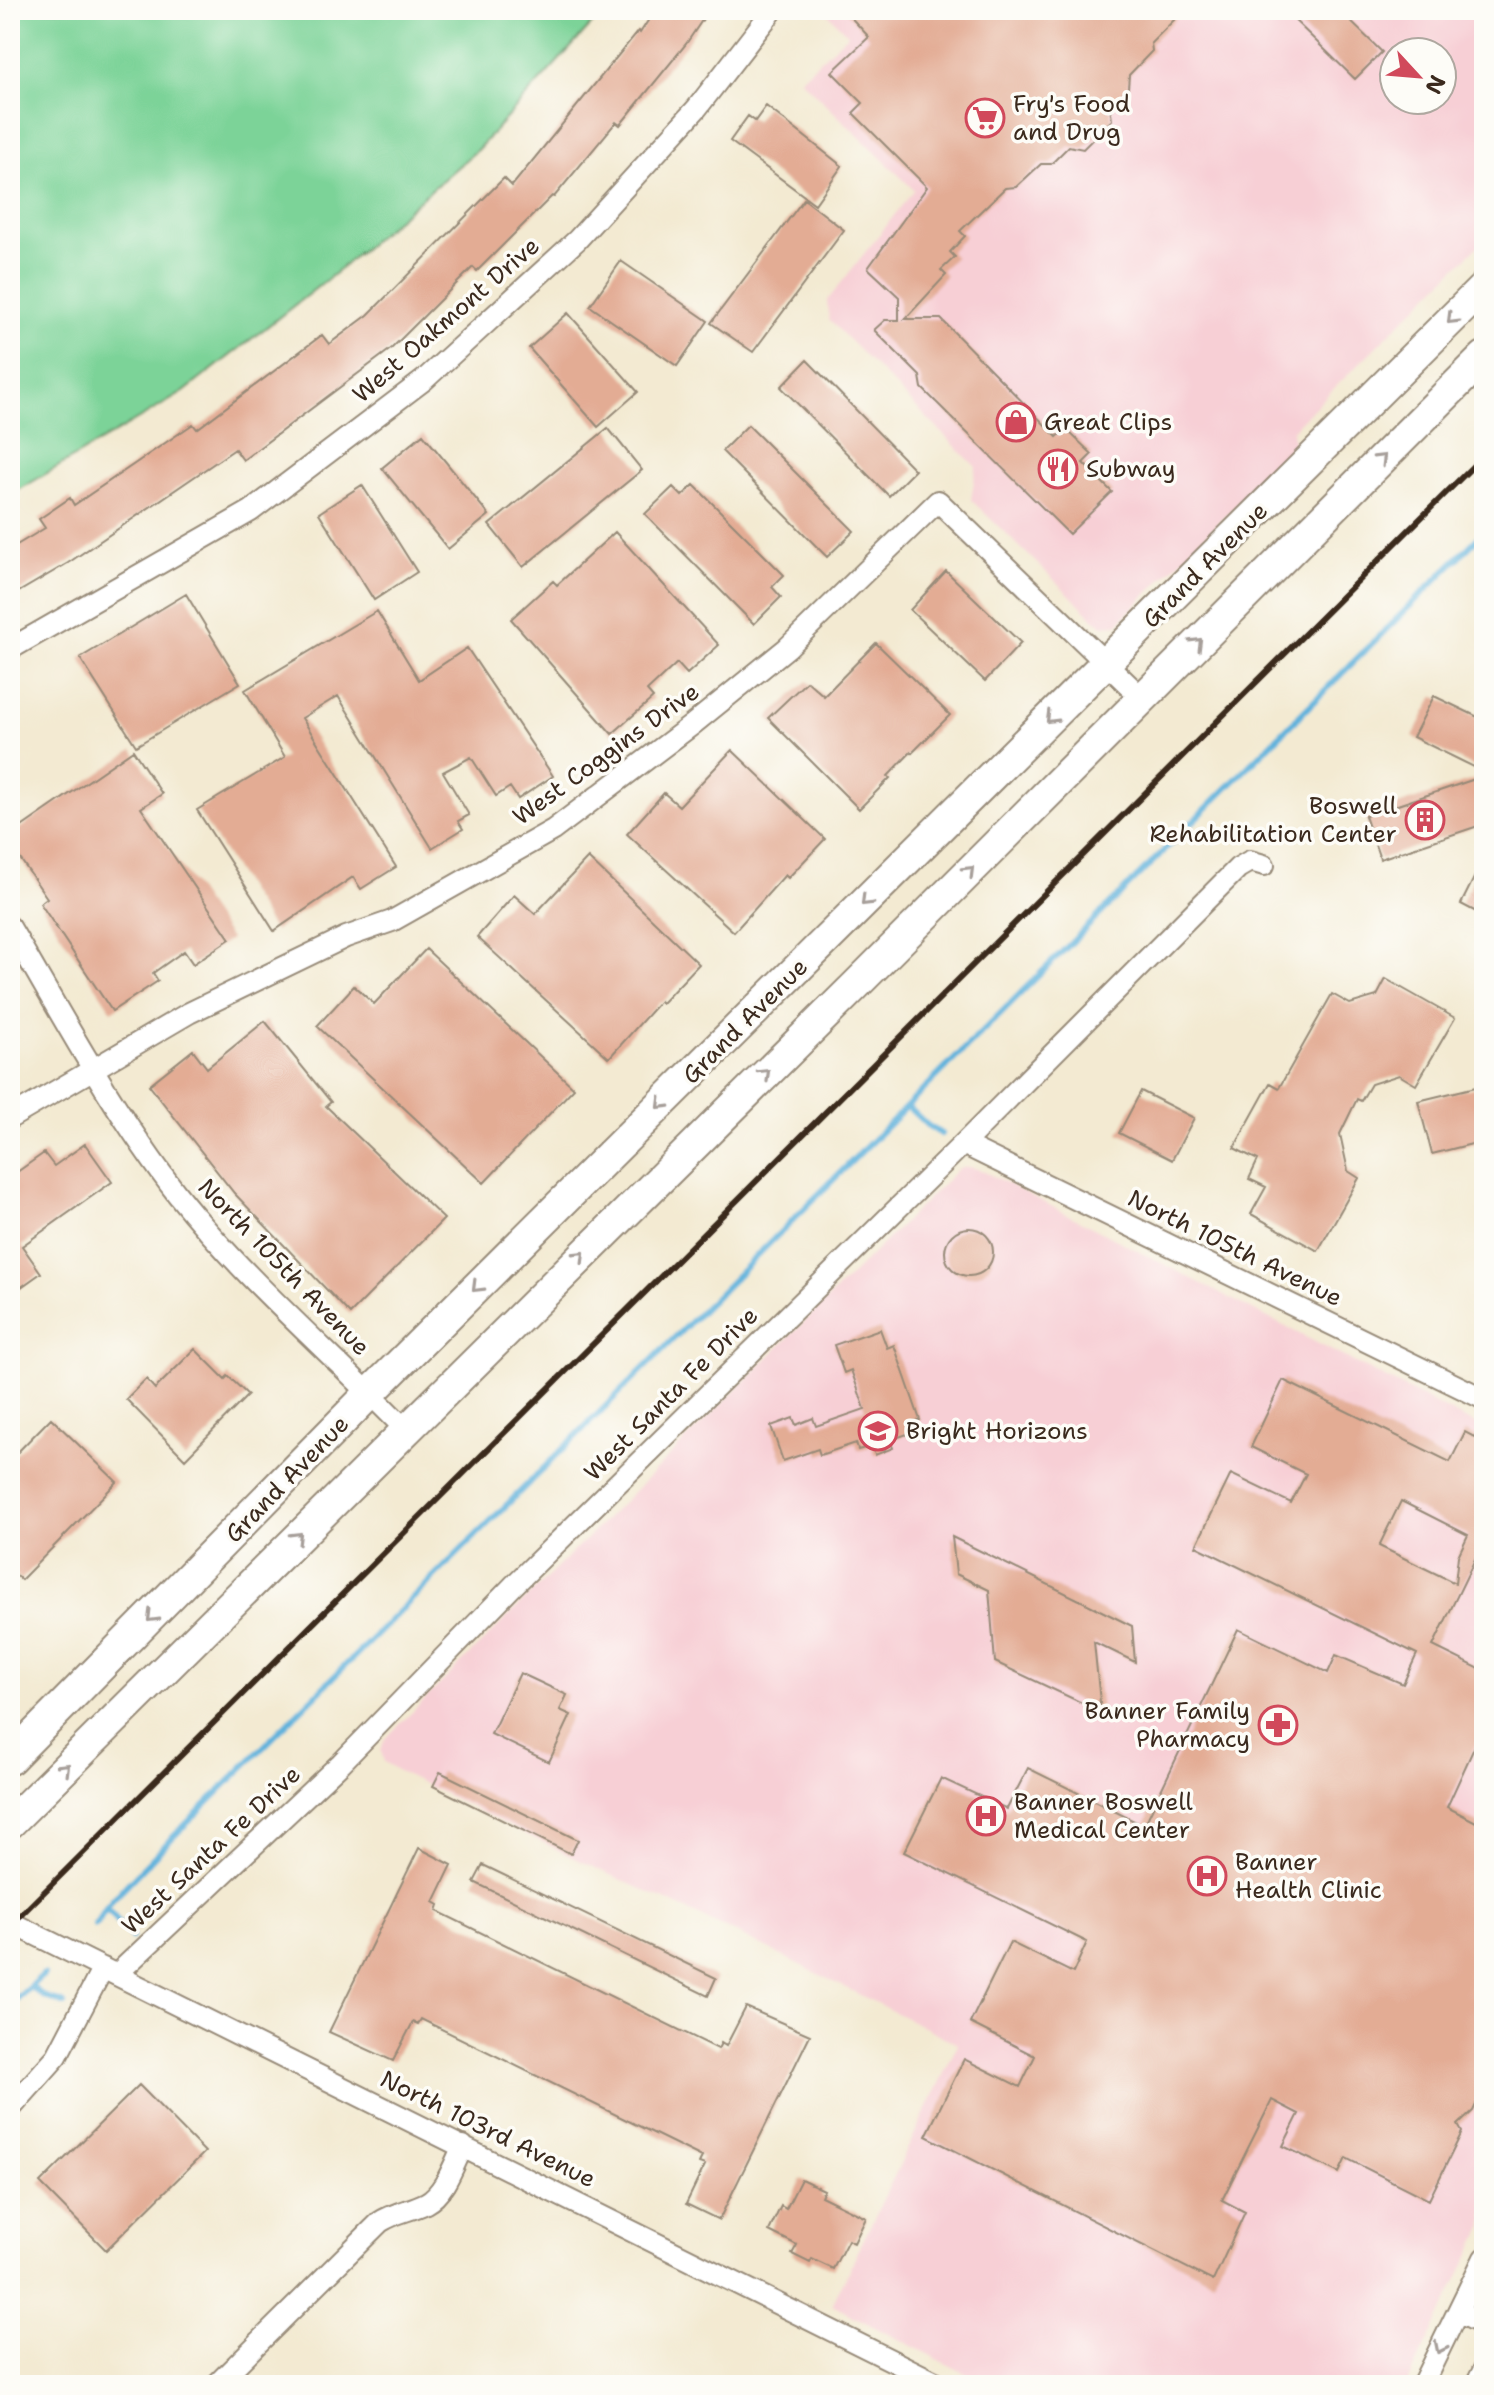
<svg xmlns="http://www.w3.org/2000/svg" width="1494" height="2395" viewBox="0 0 1494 2395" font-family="'Shantell Sans',sans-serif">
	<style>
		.built { fill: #f7cfd5; fill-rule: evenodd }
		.green { fill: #7bd398; stroke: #5b7e5b; stroke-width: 2 }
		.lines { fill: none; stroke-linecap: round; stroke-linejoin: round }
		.stream { stroke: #61b2dc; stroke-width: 6 }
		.building { fill: #e3ac94; fill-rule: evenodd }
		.minor-casing { stroke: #978a78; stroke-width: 24 }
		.highway-casing { stroke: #978a78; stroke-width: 34 }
		.minor { stroke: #fff; stroke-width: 20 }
		.highway { stroke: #fff; stroke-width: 30 }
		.rail { stroke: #3b2a1e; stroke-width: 6 }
		.oneway { stroke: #a79f9a }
		.labels { text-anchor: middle; stroke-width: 7; stroke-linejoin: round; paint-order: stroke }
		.poi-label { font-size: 24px; fill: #3b2a1e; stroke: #fdfcf7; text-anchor: start }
		.street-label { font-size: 24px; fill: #3b2a1e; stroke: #fdfcf7 }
	</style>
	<rect width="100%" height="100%" fill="#fdfcf7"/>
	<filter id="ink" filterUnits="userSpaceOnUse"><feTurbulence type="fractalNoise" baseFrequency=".0125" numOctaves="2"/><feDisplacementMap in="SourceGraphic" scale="16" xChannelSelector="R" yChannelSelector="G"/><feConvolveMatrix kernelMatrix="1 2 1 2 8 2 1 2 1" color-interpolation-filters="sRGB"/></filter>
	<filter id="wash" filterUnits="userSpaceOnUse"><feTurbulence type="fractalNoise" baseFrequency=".006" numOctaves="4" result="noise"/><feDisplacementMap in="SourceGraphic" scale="32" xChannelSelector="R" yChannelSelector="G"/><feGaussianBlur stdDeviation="1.8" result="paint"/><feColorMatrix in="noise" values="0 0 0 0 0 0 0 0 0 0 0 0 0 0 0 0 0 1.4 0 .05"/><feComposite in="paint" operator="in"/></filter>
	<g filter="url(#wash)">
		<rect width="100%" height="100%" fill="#f3ead2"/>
		<path class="built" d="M824,10H1484V240L1292,430L1294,448L1117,624L1101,625L971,500L976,467L829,320L827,301L914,190L800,79L848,34ZM1394,52H1442V100H1394Z
			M969,1167L981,1170L1484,1429V2226L1406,2385H988L832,2305L958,2044L738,1934L580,1861L396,1770L384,1762L381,1751L384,1741L392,1732L958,1169Z"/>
		<path class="green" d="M10,10H605L477,150L334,274L184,392L10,495Z"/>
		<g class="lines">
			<path class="stream" d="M908,1107L927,1125L941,1134
				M106,1908L132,1937
				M95,1925L112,1900L171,1839L1484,532
				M31,1987L43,1996L64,2004
				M10,2005L44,1974"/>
		</g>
		<g id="blocks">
			<path class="building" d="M655,10H709L686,44L620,125L616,122L554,197L552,196L477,271L473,267L392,348L243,460L235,449L68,563L10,597V549L45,528L39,519L70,498L74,505L193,424L197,429L322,335L329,344L368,315L504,178L512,186L638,31L640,33Z
				M844,10H1184L1151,43L1152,51L1129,75L1128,88L1110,106L1112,120L1083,149L1069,146L1051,164H1041L1016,187L1005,188L960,231L965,236L950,252L955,257L941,270L946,275L905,319H941L1057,437L1066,429L1092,454L1083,463L1112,492L1069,534L922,388L920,376L874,330L885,320H899V297L868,268L927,187L853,113L863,103L832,72L869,37Z
				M1284,10H1339L1382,52L1355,79Z
				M766,106L842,166L815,204L730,141L748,116L755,121Z
				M804,199L844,230L753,352L711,323Z
				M621,261L708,321L677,366L590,306Z
				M568,313L638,392L598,427L529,348Z
				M807,360L915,470L889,496L781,387Z
				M748,425L854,531L827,557L722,451Z
				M608,428L642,470L523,567L489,525Z
				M423,434L489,515L448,549L382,468Z
				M362,485L417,572L374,600L319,513Z
				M694,485L784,575L772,587L781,597L754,624L645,514L673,487L682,496Z
				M615,532L719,645L687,674L677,663L647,691L653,698L612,734L511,619L553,581L557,585Z
				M946,571L1021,643L985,681L910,610Z
				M186,594L240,683L136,746L80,658Z
				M377,611L419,680L467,648L553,776L518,799L510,787L496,796L471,757L443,772L469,815L458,821L463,829L432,848L338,696L302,718L396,867L361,889L353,877L274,931L197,810L285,757L245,690Z
				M876,643L950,715L912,753L911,752L888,776L890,778L859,809L768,718L807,681L824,696Z
				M1434,696L1484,720V772L1413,737Z
				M133,750L162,794L141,808L230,939L193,964L184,951L153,973L158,981L112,1011L40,903L47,898L10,844V835Z
				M732,750L825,839L788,878L785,875L734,932L627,834L664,793L679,806Z
				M1484,776V824L1380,859L1365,816Z
				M588,858L699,964L662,1003L660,1001L609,1058L477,937L514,895L535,914Z
				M1484,858V916L1461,904Z
				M426,949L574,1088L484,1183L317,1026L354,986L374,1004Z
				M1386,979L1455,1018L1416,1085L1399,1075L1371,1084L1361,1101L1357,1099L1340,1134L1348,1171L1359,1178L1318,1251L1251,1214L1266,1187L1249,1179L1258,1160L1234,1148L1270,1083L1279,1088L1332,994L1350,1004L1377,996Z
				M265,1021L331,1102L326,1106L444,1219L350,1314L234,1193L149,1085L193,1050L207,1068Z
				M1480,1086L1484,1102V1141L1432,1154L1418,1101Z
				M1141,1091L1194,1118L1172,1160L1119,1133Z
				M85,1144L112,1182L22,1246L41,1273L10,1295V1177L44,1153L54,1166Z
				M945 1252a24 24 0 1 1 48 0a24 24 0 1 1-48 0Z
				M880,1329L887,1348L894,1345L920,1420L909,1423L913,1432L890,1440L893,1448L875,1455L872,1446L858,1450L856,1443L820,1455L818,1449L783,1461L771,1426L793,1418L796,1425L813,1418L816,1426L865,1409L851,1370L844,1373L834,1345Z
				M195,1349L225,1379L228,1376L248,1395L185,1459L126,1399L146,1379L155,1389Z
				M1283,1380L1450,1462L1465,1432L1484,1442V1561L1476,1557L1433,1646L1484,1671V1726L1447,1807L1478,1823L1481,1835L1484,1834V2088L1473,2111L1458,2125L1462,2132L1429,2200L1346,2158L1339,2173L1283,2146L1299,2114L1272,2100L1222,2200L1245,2212L1213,2281L926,2136L964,2059L1020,2087L1035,2056L970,2023L1010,1942L1073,1973L1087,1942L904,1852L941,1778L1007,1809L1028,1768L1144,1826L1238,1629L1328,1673L1336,1655L1403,1684L1417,1654L1196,1546L1231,1474L1291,1503L1306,1474L1251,1447ZM1401,1501L1468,1535L1458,1556L1455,1583L1379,1546Z
				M51,1418L117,1482L21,1580L10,1569V1460Z
				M952,1537L1132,1626L1135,1662L1094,1642L1101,1712L995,1662L989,1590L956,1574Z
				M520,1673L567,1695L560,1710L571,1715L549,1762L491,1734Z
				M440,1772L578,1840L571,1854L433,1786Z
				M419,1848L452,1865L434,1902L439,1905L437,1911L718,2049L721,2043L726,2046L746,2007L810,2035L719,2220L686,2204L705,2165L699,2163L702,2157L421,2019L418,2024L413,2022L393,2061L329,2032Z
				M483,1865L716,1978L708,1996L474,1882Z
				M139,2085L205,2152L106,2250L40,2183Z
				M801,2179L824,2190L821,2196L866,2218L854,2243L848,2240L833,2269L812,2259L810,2263L792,2254L797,2245L769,2231L781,2206L786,2209Z"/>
		</g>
	</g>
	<g filter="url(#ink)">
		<use href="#blocks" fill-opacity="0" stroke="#978a78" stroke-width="2"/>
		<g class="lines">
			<g class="minor-casing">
				<path id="minor" d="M10,649L251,511L424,380L577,240L697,108L773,10
					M10,927C63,1017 113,1111 177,1194C244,1279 330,1352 405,1429
					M10,1118L189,1013L346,937L392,921L553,830L692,725L787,648L938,501L1142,698
					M963,1144L1484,1399
					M10,1922L941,2385
					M117,1974L341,1763L513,1586L963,1144L1238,868L1250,861L1264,865
					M10,2109L57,2056L103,1968
					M1458,2312L1484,2325
					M216,2385L380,2222C395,2212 410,2211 426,2203C445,2193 454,2164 463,2146
					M1422,2385L1484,2258
					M1476,2385L1484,2369"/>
			</g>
			<g class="highway-casing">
				<path id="highway" d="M10,1759L370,1393L1484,287
					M10,1823L855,986L1484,357"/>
			</g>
			<use href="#minor" class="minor"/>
			<use href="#highway" class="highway"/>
			<path class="rail" d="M10,1926C500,1434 992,944 1484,455"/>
		</g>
		<defs><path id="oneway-chevron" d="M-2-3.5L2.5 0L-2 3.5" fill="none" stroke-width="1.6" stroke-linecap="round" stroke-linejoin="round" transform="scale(2)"/></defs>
		<g class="oneway">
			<use href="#oneway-chevron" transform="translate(1452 319) rotate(135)"/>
			<use href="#oneway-chevron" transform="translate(1381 459) rotate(-45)"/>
			<use href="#oneway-chevron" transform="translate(1197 643) rotate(-45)"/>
			<use href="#oneway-chevron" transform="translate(1051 718) rotate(135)"/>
			<use href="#oneway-chevron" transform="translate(969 871) rotate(-45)"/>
			<use href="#oneway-chevron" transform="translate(866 901) rotate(135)"/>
			<use href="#oneway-chevron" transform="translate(765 1074) rotate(-44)"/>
			<use href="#oneway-chevron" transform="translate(662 1104) rotate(135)"/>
			<use href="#oneway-chevron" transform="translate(580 1256) rotate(-45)"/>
			<use href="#oneway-chevron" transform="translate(477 1287) rotate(135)"/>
			<use href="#oneway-chevron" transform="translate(297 1537) rotate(-45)"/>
			<use href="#oneway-chevron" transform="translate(152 1617) rotate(135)"/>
			<use href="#oneway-chevron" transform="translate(65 1768) rotate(-45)"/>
			<use href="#oneway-chevron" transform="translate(1440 2348) rotate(116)"/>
		</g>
	</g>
	<defs>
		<g id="supermarket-ring" transform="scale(2)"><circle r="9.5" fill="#fdfcf7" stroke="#d1495b" stroke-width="1.5"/><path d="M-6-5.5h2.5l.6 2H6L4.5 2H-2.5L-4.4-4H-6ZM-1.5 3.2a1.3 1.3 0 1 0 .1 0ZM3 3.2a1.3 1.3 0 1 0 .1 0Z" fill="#d1495b"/></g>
		<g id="shop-ring" transform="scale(2)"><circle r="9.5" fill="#fdfcf7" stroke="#d1495b" stroke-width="1.5"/><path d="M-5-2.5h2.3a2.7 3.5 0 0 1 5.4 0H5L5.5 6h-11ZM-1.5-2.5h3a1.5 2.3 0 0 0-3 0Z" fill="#d1495b"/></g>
		<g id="restaurant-ring" transform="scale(2)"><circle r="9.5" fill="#fdfcf7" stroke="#d1495b" stroke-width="1.5"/><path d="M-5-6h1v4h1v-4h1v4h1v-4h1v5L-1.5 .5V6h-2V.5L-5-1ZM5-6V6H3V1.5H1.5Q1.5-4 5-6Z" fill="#d1495b"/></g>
		<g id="building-ring" transform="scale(2)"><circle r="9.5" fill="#fdfcf7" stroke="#d1495b" stroke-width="1.5"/><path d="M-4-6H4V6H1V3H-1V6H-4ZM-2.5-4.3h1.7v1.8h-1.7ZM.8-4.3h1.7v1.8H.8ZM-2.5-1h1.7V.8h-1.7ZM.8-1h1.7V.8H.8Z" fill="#d1495b"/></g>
		<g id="school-ring" transform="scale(2)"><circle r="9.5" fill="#fdfcf7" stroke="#d1495b" stroke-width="1.5"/><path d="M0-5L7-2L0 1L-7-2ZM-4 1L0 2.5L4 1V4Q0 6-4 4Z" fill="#d1495b"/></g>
		<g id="pharmacy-ring" transform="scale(2)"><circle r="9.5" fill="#fdfcf7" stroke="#d1495b" stroke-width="1.5"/><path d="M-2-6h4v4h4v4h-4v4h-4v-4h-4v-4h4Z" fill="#d1495b"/></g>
		<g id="hospital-ring" transform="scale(2)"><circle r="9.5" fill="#fdfcf7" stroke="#d1495b" stroke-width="1.5"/><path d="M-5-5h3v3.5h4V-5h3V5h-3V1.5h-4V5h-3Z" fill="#d1495b"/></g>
	</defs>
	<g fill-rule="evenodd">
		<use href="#supermarket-ring" x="985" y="118"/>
		<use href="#shop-ring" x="1016" y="422"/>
		<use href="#restaurant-ring" x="1058" y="469"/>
		<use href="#building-ring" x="1425" y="820"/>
		<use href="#school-ring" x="878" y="1431"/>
		<use href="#pharmacy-ring" x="1278" y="1725"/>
		<use href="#hospital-ring" x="986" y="1816"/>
		<use href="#hospital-ring" x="1207" y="1876"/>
	</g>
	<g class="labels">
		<g class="poi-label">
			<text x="1013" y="112">Fry's Food<tspan x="1013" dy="28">and Drug</tspan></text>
			<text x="1044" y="430">Great Clips</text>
			<text x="1086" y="477">Subway</text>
			<text x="1397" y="814" text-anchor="end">Boswell<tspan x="1397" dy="28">Rehabilitation Center</tspan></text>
			<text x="906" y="1439">Bright Horizons</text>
			<text x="1250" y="1719" text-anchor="end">Banner Family<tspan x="1250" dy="28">Pharmacy</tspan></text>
			<text x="1014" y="1810">Banner Boswell<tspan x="1014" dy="28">Medical Center</tspan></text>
			<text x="1235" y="1870">Banner<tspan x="1235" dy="28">Health Clinic</tspan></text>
		</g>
		<g class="street-label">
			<text transform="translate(446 320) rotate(-41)" y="8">West Oakmont Drive</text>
			<text transform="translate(1205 565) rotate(-45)" y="8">Grand Avenue</text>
			<text transform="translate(606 754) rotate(-36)" y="8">West Coggins Drive</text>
			<text transform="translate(745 1021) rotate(-45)" y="8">Grand Avenue</text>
			<text transform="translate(1235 1248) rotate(26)" y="8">North 105th Avenue</text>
			<text transform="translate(284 1267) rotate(46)" y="8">North 105th Avenue</text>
			<text transform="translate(671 1394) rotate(-45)" y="8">West Santa Fe Drive</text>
			<text transform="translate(287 1479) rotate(-46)" y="8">Grand Avenue</text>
			<text transform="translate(211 1850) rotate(-43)" y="8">West Santa Fe Drive</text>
			<text transform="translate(488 2129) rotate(26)" y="8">North 103rd Avenue</text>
		</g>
	</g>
	<rect width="1494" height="2395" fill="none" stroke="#fdfcf7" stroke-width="40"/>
	<g transform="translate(1418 76) rotate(116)"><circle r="38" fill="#fdfcf7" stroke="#afa8a0" stroke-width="2"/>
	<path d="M0-6L14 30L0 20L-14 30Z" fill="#d1495b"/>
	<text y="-12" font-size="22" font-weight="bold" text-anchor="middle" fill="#3b2a1e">N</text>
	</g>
</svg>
